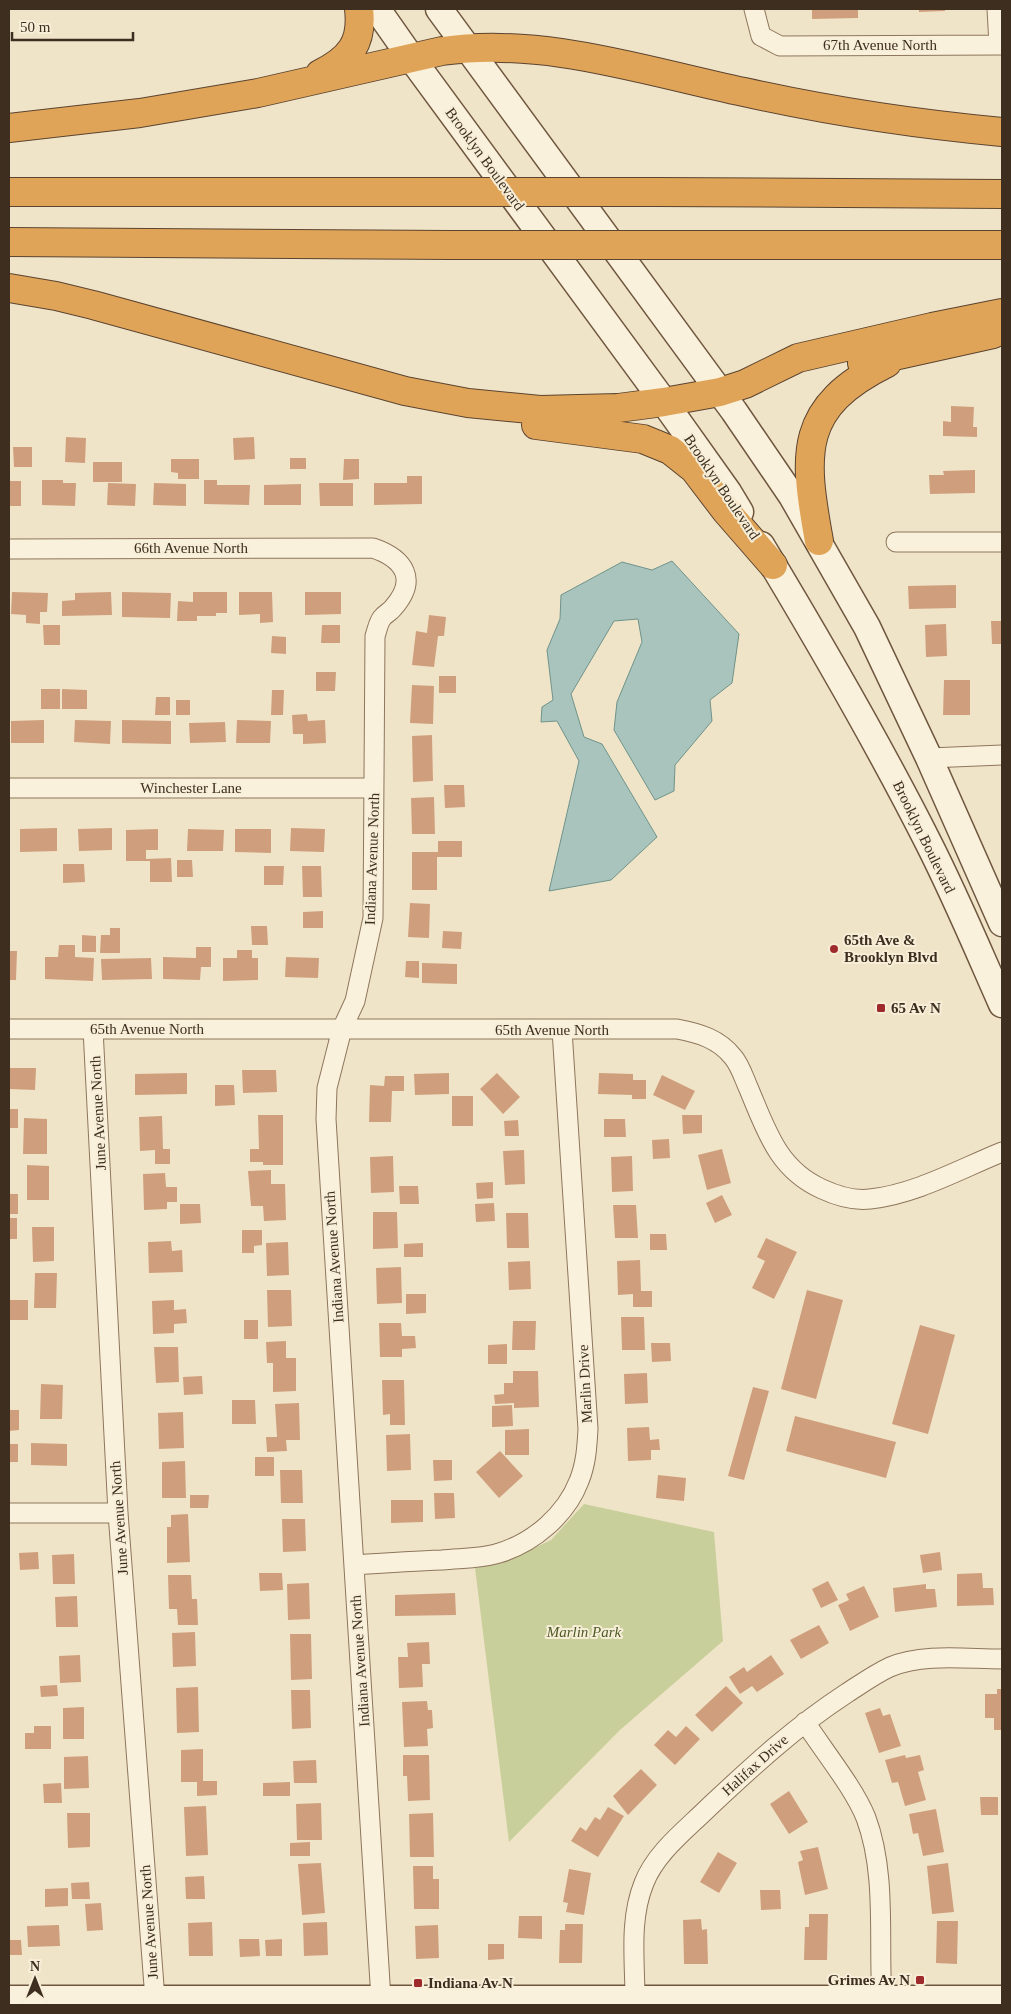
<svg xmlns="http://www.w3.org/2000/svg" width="1011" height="2014" viewBox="0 0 1011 2014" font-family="'Times New Roman',serif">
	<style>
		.green { fill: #c9cf9b }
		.water { fill: #a9c4bc; stroke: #6f938a }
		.building { fill: #cf9f7d }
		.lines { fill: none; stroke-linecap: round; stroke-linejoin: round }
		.street-casing { stroke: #8d765c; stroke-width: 21 }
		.secondary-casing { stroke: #6f573f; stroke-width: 29 }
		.highway-casing { stroke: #5b4430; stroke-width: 30 }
		.street { stroke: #faf1dc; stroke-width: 19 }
		.secondary { stroke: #faf1dc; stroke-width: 26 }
		.highway { stroke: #e0a458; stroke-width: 28 }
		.highway-bridge-casing { stroke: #5b4430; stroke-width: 30; stroke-linecap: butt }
		.highway-bridge { stroke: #e0a458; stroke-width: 28 }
		.poi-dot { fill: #9e2a2b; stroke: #f7eed8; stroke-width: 2 }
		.labels { text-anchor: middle; stroke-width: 4; stroke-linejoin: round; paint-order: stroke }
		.street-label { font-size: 15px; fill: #3d2e20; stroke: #f7eed8 }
		.poi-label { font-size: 15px; font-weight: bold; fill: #3d2e20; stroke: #f7eed8; text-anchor: start }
		.park-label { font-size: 15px; font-style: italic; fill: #4d5a26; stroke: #f7eed8 }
	</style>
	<rect width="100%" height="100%" fill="#f0e4c8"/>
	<path class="green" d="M584,1504L714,1532L723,1641L620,1730L509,1842L475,1568L509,1560L551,1540Z"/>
	<path class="water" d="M672,561L739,634L732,683L710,700L712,721L675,765L674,791L655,800L614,730L617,702L642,642L638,619L614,621L571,694L584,737L602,744L657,837L611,880L549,891L579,761L557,721L541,722L542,707L553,700L547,650L560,619L561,595L622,562L652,570Z"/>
	<path class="building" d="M812,9H858V18L812,19Z
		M919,9H945V11L919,12Z
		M951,406L974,407L973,427H977V437L943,436V421L951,422Z
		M66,437L86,438L85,463L65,462Z
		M254,437L255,459L234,460L233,438Z
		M13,447H32V467H14Z
		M290,458H306V469H290Z
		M171,459H199V479H178V473L171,472Z
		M344,459H359V479L343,480Z
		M93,462H122V482H93Z
		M975,470V493L930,494L929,475H944L943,471Z
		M407,476H422V504L374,505V483H407Z
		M42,480H63V483H76L75,506L42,505Z
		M204,480H217V485H250L249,505L204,504Z
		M9,481H21V506H9Z
		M108,483L136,484L135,506L107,505Z
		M154,483L186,484V506L153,505Z
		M319,483H353V506H320Z
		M301,484V505H264V485Z
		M956,585V608L909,609L908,586Z
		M12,592L48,593L47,612H40V624L26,623V615L11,614Z
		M111,592L112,615L62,616V601L75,600V593Z
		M122,592L171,593L170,618L122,617Z
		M193,592H227V613H216V616H197V621H177L178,601L193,602Z
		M239,592H272L273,622L260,623V614L239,615Z
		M305,592H341V614L305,615Z
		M429,615L446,617L444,636H438L434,667L412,665L416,631L427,633Z
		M991,621H1002V644H992Z
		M946,624L947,656L926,657L925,625Z
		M43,625H60V645H44Z
		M322,625H340V643H321Z
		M272,636L286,637V654L271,653Z
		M316,672H336L335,691H316Z
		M439,676H456V693H439Z
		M944,680H970V715H943Z
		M412,685L434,686L433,724L410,723Z
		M41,689H60V709H41Z
		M62,689L87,690V709H62Z
		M272,690H284L283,715H271Z
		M156,697H170V715H155Z
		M176,700H190V715H176Z
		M307,714L308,721L325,720L326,743L303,744V734H293L292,715Z
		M44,720V743H11V721Z
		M75,720L111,721L110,744L74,742Z
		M122,720L171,721V744L122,743Z
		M237,720L271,721L270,743H236Z
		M225,722L226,742L190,743L189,723Z
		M432,735L433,781L413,782L412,736Z
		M444,785H464L465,807L445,808Z
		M434,797L435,834H412L411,798Z
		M57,828V851L20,852V829Z
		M112,828V850L79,851L78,829Z
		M291,828L325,829L324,852L290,851Z
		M158,829V850H146V859L171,858L172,882H150V861H126V830Z
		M188,829L224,830L223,851H187Z
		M235,829H271V853L235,852Z
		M438,841H462V857H437V890H412V852H438Z
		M177,860H192L193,877H177Z
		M63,864H84L85,882L63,883Z
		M264,866H284L283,885H264Z
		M302,866H321L322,897H303Z
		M410,903L430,904L429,938L408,937Z
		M323,911V928H303V912Z
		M251,926H267L268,945H252Z
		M110,928H120V953H100L101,935H110Z
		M443,931L462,932L461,949L442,948Z
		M82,935L96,936V952H82Z
		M59,945H75V957L94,958L93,981L45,979V957H58Z
		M196,947H211V967H201L200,980L163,979V957L196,958Z
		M237,950H252V958H258V980L223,981V958H237Z
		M9,951H17L16,980H9Z
		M286,957L319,958L318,978L285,977Z
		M151,958L152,979L102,980L101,959Z
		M406,961H419V978L405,977Z
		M422,963L457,964V984L422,983Z
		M9,1068H36L35,1090L9,1089Z
		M242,1070H276L277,1092L243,1093Z
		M187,1073V1094L135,1095V1074Z
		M449,1073V1094L415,1095L414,1074Z
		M497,1073L520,1097L503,1114L480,1089Z
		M599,1073L633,1074V1080H646V1099H632V1095L598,1094Z
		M662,1075L695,1091L685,1110L653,1095Z
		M385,1076H404V1091H392L391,1122H369L370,1085L384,1086Z
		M215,1085H234L235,1105L215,1106Z
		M452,1096H473V1126H452Z
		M9,1109H18V1128H9Z
		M258,1115H283V1165H263V1162H250V1149H259Z
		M682,1115H702V1133L683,1134Z
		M162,1116L163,1149H170V1164H155V1150L140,1151L139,1117Z
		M24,1118L47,1119V1154H23Z
		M604,1119H625L626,1137H604Z
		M518,1120L519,1136H505L504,1121Z
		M669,1139L670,1158L653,1159L652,1140Z
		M722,1149L731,1183L707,1190L698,1155Z
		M524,1150L525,1184L505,1185L503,1151Z
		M393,1156L394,1192L371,1193L370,1157Z
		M632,1156L633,1191L612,1192L611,1157Z
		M27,1165L49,1166V1200H27Z
		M271,1170V1184H285L286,1220L264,1221L263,1206H251L248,1171Z
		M165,1173L166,1187H177V1202H167V1209L144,1210L143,1174Z
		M493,1182V1198L477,1199L476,1183Z
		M399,1186H418L419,1204H400Z
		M9,1194H18V1214H9Z
		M722,1195L732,1215L715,1223L706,1203Z
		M494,1203L495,1221L476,1222L475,1204Z
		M180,1204H200L201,1223L180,1224Z
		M613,1205H636L638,1238H615Z
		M373,1212H397L398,1248L373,1249Z
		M506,1213H528L529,1248H507Z
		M9,1218H17V1239H9Z
		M32,1227H54V1261L33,1262Z
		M242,1230H262V1245L254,1246V1253H242Z
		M650,1234H666L667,1250H650Z
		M766,1238L797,1252L774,1299L752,1288L765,1261L757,1257Z
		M171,1241L172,1251L182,1250L183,1272L149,1273L148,1242Z
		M288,1242L289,1275L267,1276L266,1243Z
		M423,1243V1257H404V1244Z
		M640,1260L641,1291H652V1307H633V1294L618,1295L617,1261Z
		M530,1261L531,1289L509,1290L508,1262Z
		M401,1267L402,1303L377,1304L376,1268Z
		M35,1273H57L56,1308H34Z
		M267,1290H291L292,1326L268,1327Z
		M807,1290L843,1300L816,1399L781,1389Z
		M406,1294H426V1313L406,1314Z
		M9,1300H28V1320H9Z
		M174,1300V1310L186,1309L187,1323L174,1324V1333L153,1334L152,1301Z
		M621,1317H644L645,1350H622Z
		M244,1320H258V1339H244Z
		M513,1321H536L535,1350H512Z
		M379,1323H401L402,1336H415L416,1348L402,1349V1357H380Z
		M920,1325L955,1335L928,1434L892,1424Z
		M286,1341V1358H296V1391L273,1392V1363H267L266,1342Z
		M651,1343H670L671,1361L652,1362Z
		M507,1344V1364H488V1345Z
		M154,1347H178L179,1382L156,1383Z
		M513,1371H538L539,1407L514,1408V1403L495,1404L494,1395L504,1394V1383H513Z
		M647,1373L648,1403L625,1404L624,1374Z
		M202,1376L203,1394L184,1395L183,1377Z
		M382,1380H404L405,1425H390V1414L383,1415Z
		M41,1384L63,1385L62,1419H40Z
		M753,1387L769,1391L744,1480L728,1476Z
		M232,1400H255L256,1424H232Z
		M299,1403L300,1440H286L287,1451L267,1452L266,1437H277L275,1404Z
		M512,1405L513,1426L492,1427V1406Z
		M9,1410H19V1430L9,1431Z
		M183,1412L184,1448L159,1449L158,1413Z
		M795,1416L896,1442L886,1478L786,1451Z
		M649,1427L650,1440L659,1439L660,1450H651V1460L628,1461L627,1428Z
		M529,1429V1455H505V1430Z
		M410,1434L411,1470L387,1471L386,1435Z
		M31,1443L67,1444V1466L31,1465Z
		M9,1444H18V1462H9Z
		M500,1451L523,1476L499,1498L476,1472Z
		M255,1457H274V1476H255Z
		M433,1460H452V1480L434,1481Z
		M185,1461L186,1498H162V1462Z
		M280,1470H302L303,1503H281Z
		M658,1475L686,1478L684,1501L656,1498Z
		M434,1493H454L455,1518L435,1519Z
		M190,1495H209L208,1508H190Z
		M391,1500H423V1522L391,1523Z
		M188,1514L190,1562L167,1563V1527H171V1515Z
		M282,1519H305L306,1551L283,1552Z
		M38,1552L39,1569L20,1570L19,1553Z
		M940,1552L942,1570L923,1573L920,1555Z
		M74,1554L75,1584H53L52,1555Z
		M259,1573H282L283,1590L260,1591Z
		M982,1573L983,1588H993L994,1605L957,1606V1574Z
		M168,1575H191L192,1599H197L198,1625H178L177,1609H169Z
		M828,1581L838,1600L821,1608L812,1589Z
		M309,1583L310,1619L288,1620L287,1584Z
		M926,1584V1589H935L937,1607L895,1612L893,1588Z
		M864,1586L879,1617L850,1631L838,1605L849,1600L846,1594Z
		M455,1593L456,1615L395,1616V1595Z
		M77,1596L78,1627H56L55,1597Z
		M819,1625L829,1643L801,1659L790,1640Z
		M195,1632L196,1666L173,1667L172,1633Z
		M290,1634H311L312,1679L291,1680Z
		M429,1642L430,1664H422L423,1687L399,1688L398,1657H408L407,1643Z
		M80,1655L81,1682L60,1683L59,1656Z
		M771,1655L784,1674L757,1692L752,1686L740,1694L729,1677L744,1667L747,1672Z
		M57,1685L58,1696L41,1697L40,1686Z
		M726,1686L743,1703L712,1732L695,1715Z
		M198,1687L199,1732L177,1733L176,1688Z
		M997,1689H1002V1730H994V1718H985V1694H997Z
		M291,1690H310L311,1728L292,1729Z
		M427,1701L428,1710H432L433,1728L427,1729L428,1746L404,1747L402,1702Z
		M84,1707V1739H63V1708Z
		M880,1708L883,1716L890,1714L901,1746L879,1753L865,1713Z
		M34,1726H51V1749H25V1733H34Z
		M686,1726L700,1739L675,1765L654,1745L668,1730L676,1737Z
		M203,1749V1781H217V1795L197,1796V1782H181V1750Z
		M403,1755H429L430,1800L408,1801L407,1776H403Z
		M905,1755L906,1758L920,1755L924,1770L918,1772L926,1800L905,1806L898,1782L892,1783L885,1760Z
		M88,1756L89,1788L64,1789V1757Z
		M316,1760L317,1783H294L293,1761Z
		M641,1769L657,1785L628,1815L613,1796Z
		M290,1782V1796H263V1783Z
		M61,1783L62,1803H44L43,1784Z
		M789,1791L808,1822L789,1834L770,1804Z
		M980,1797H998V1815H981Z
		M321,1803L322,1840H297L296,1804Z
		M206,1806L208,1855L186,1856L184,1807Z
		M608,1807L624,1816L598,1857L571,1841L580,1827L586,1831L595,1817L600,1820Z
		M936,1809L944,1852L923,1856L918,1833L913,1834L909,1814Z
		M67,1813H90V1847L68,1848Z
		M433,1813L434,1857H410L409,1814Z
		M310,1842V1856H290V1843Z
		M818,1847L828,1889L805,1895L798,1862L803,1860L800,1851Z
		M718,1852L737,1863L719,1893L700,1882Z
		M321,1863L325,1913L302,1915L298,1864Z
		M948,1863L954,1912L932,1914L927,1866Z
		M413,1866H433V1879H439V1909H414Z
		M569,1869L591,1873L584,1915L566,1912L568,1903L563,1902Z
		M204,1876L205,1899H186L185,1877Z
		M89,1882L90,1899H72L71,1883Z
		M68,1888V1906L45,1907V1889Z
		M760,1890H780L781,1909L761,1910Z
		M101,1903L103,1930L87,1931L85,1904Z
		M809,1914H828L827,1960H804L805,1927H809Z
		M519,1916H542V1939L518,1938Z
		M701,1919L702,1930L707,1929L708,1964H684L683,1920Z
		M937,1921H958L957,1964L936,1963Z
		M212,1922L213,1956H189L188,1923Z
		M327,1922L328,1955L304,1956L303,1923Z
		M565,1924H583L582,1963H559L560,1930H565Z
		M59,1925L60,1946L28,1947L27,1926Z
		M438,1925L439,1958L416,1959L415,1926Z
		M239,1939H259L260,1956L240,1957Z
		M282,1939V1956H266L265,1940Z
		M9,1940H21L22,1955H9Z
		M488,1944H504V1959L488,1960Z"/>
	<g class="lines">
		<g class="street-casing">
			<path id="street" d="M754,9L761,36L780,46L1002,45
				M997,9L999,45
				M896,542H1002
				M9,549L373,548C405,559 418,580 393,608C390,612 385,614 382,618C378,623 377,631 375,636L373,918L355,1001L342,1029L327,1088L326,1119L381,1999
				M929,758L1002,755
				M9,788H374
				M9,1029H677C699,1033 719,1039 733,1057C740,1065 744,1078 748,1087C766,1129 777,1169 822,1189C837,1196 853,1201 870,1199C916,1194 960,1169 1002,1152
				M93,1029L118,1513L155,1999
				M9,1513H118
				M354,1565C383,1563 412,1561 442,1560C460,1558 481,1559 499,1553C533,1543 566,1515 579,1481C586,1464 587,1447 588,1429L562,1030
				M805,1722C823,1750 854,1788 866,1818C887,1874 878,1941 882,1999
				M635,1999C635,1960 629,1920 644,1883C656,1852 687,1829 710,1806C756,1763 795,1727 847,1693C861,1684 875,1674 890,1667C923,1653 966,1659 1002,1659"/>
		</g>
		<g class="secondary-casing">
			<path id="secondary" d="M377,9L412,59L664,402L728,492L740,512
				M439,9L734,411L792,496L867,627L929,758L1002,923
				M761,545C820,643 877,741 928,842C955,895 978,950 1002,1004
				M9,1999H1002"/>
		</g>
		<g class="highway-casing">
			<path id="highway" d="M320,74C350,59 363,43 359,9
				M9,128L140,113L258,93L442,51C546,37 644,71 744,92C829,111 915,124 1002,132
				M9,192H419
				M656,192L1002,194
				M9,242L451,245
				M686,245H1002
				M9,288L56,296L93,305L405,391L468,403L540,410L618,408L664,402L720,392L745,384L798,358L932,327L1002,313
				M862,363L993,334
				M536,425L643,439L670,450L694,469L726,511L773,565
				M819,541C803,453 798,407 887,363"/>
		</g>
		<use href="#street" class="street"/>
		<use href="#secondary" class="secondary"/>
		<use href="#highway" class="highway"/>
		<g class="highway-bridge-casing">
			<path id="highway-bridge" d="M419,192H656
				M451,245H686"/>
		</g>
		<use href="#highway-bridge" class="highway-bridge"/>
	</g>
	<g class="poi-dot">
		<circle cx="834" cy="949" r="5"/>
		<rect x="876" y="1003" width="10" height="10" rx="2.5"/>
		<rect x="915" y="1975" width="10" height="10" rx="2.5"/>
		<rect x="413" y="1978" width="10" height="10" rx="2.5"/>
	</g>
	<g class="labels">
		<g class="street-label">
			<text x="880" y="50">67th Avenue North</text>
			<text transform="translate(485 159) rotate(54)" y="5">Brooklyn Boulevard</text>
			<text transform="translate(722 487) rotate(56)" y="5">Brooklyn Boulevard</text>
			<text x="191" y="553">66th Avenue North</text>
			<text x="191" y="793">Winchester Lane</text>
			<text transform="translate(924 837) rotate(64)" y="5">Brooklyn Boulevard</text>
			<text transform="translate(372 859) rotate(-88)" y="5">Indiana Avenue North</text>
			<text x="147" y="1034">65th Avenue North</text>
			<text x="552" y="1035">65th Avenue North</text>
			<text transform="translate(98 1113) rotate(-93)" y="5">June Avenue North</text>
			<text transform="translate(334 1257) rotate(-94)" y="5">Indiana Avenue North</text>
			<text transform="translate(585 1384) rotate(-93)" y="5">Marlin Drive</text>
			<text transform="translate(119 1518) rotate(-94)" y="5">June Avenue North</text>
			<text transform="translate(360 1661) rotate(-94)" y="5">Indiana Avenue North</text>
			<text transform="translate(755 1765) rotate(-42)" y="5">Halifax Drive</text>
			<text transform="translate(149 1922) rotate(-94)" y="5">June Avenue North</text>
		</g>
		<g class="poi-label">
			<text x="844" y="945">65th Ave &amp;<tspan x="844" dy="17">Brooklyn Blvd</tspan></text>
			<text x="891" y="1013">65 Av N</text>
			<text x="910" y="1985" text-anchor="end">Grimes Av N</text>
			<text x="428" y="1988">Indiana Av N</text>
		</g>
		<g class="park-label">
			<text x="584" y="1637">Marlin Park</text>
		</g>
	</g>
	<rect width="1011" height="2014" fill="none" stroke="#3d2e20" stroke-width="20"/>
	<g transform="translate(35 1979)" stroke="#f7eed8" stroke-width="4" paint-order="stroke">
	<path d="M0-4L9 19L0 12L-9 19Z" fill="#3d2e20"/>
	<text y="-8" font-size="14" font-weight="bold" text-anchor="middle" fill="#3d2e20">N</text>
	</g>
	<path d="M12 32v8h121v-8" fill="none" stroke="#3d2e20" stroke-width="2.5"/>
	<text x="20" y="32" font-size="15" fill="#3d2e20" stroke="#f7eed8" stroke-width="4" paint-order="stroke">50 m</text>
</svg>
